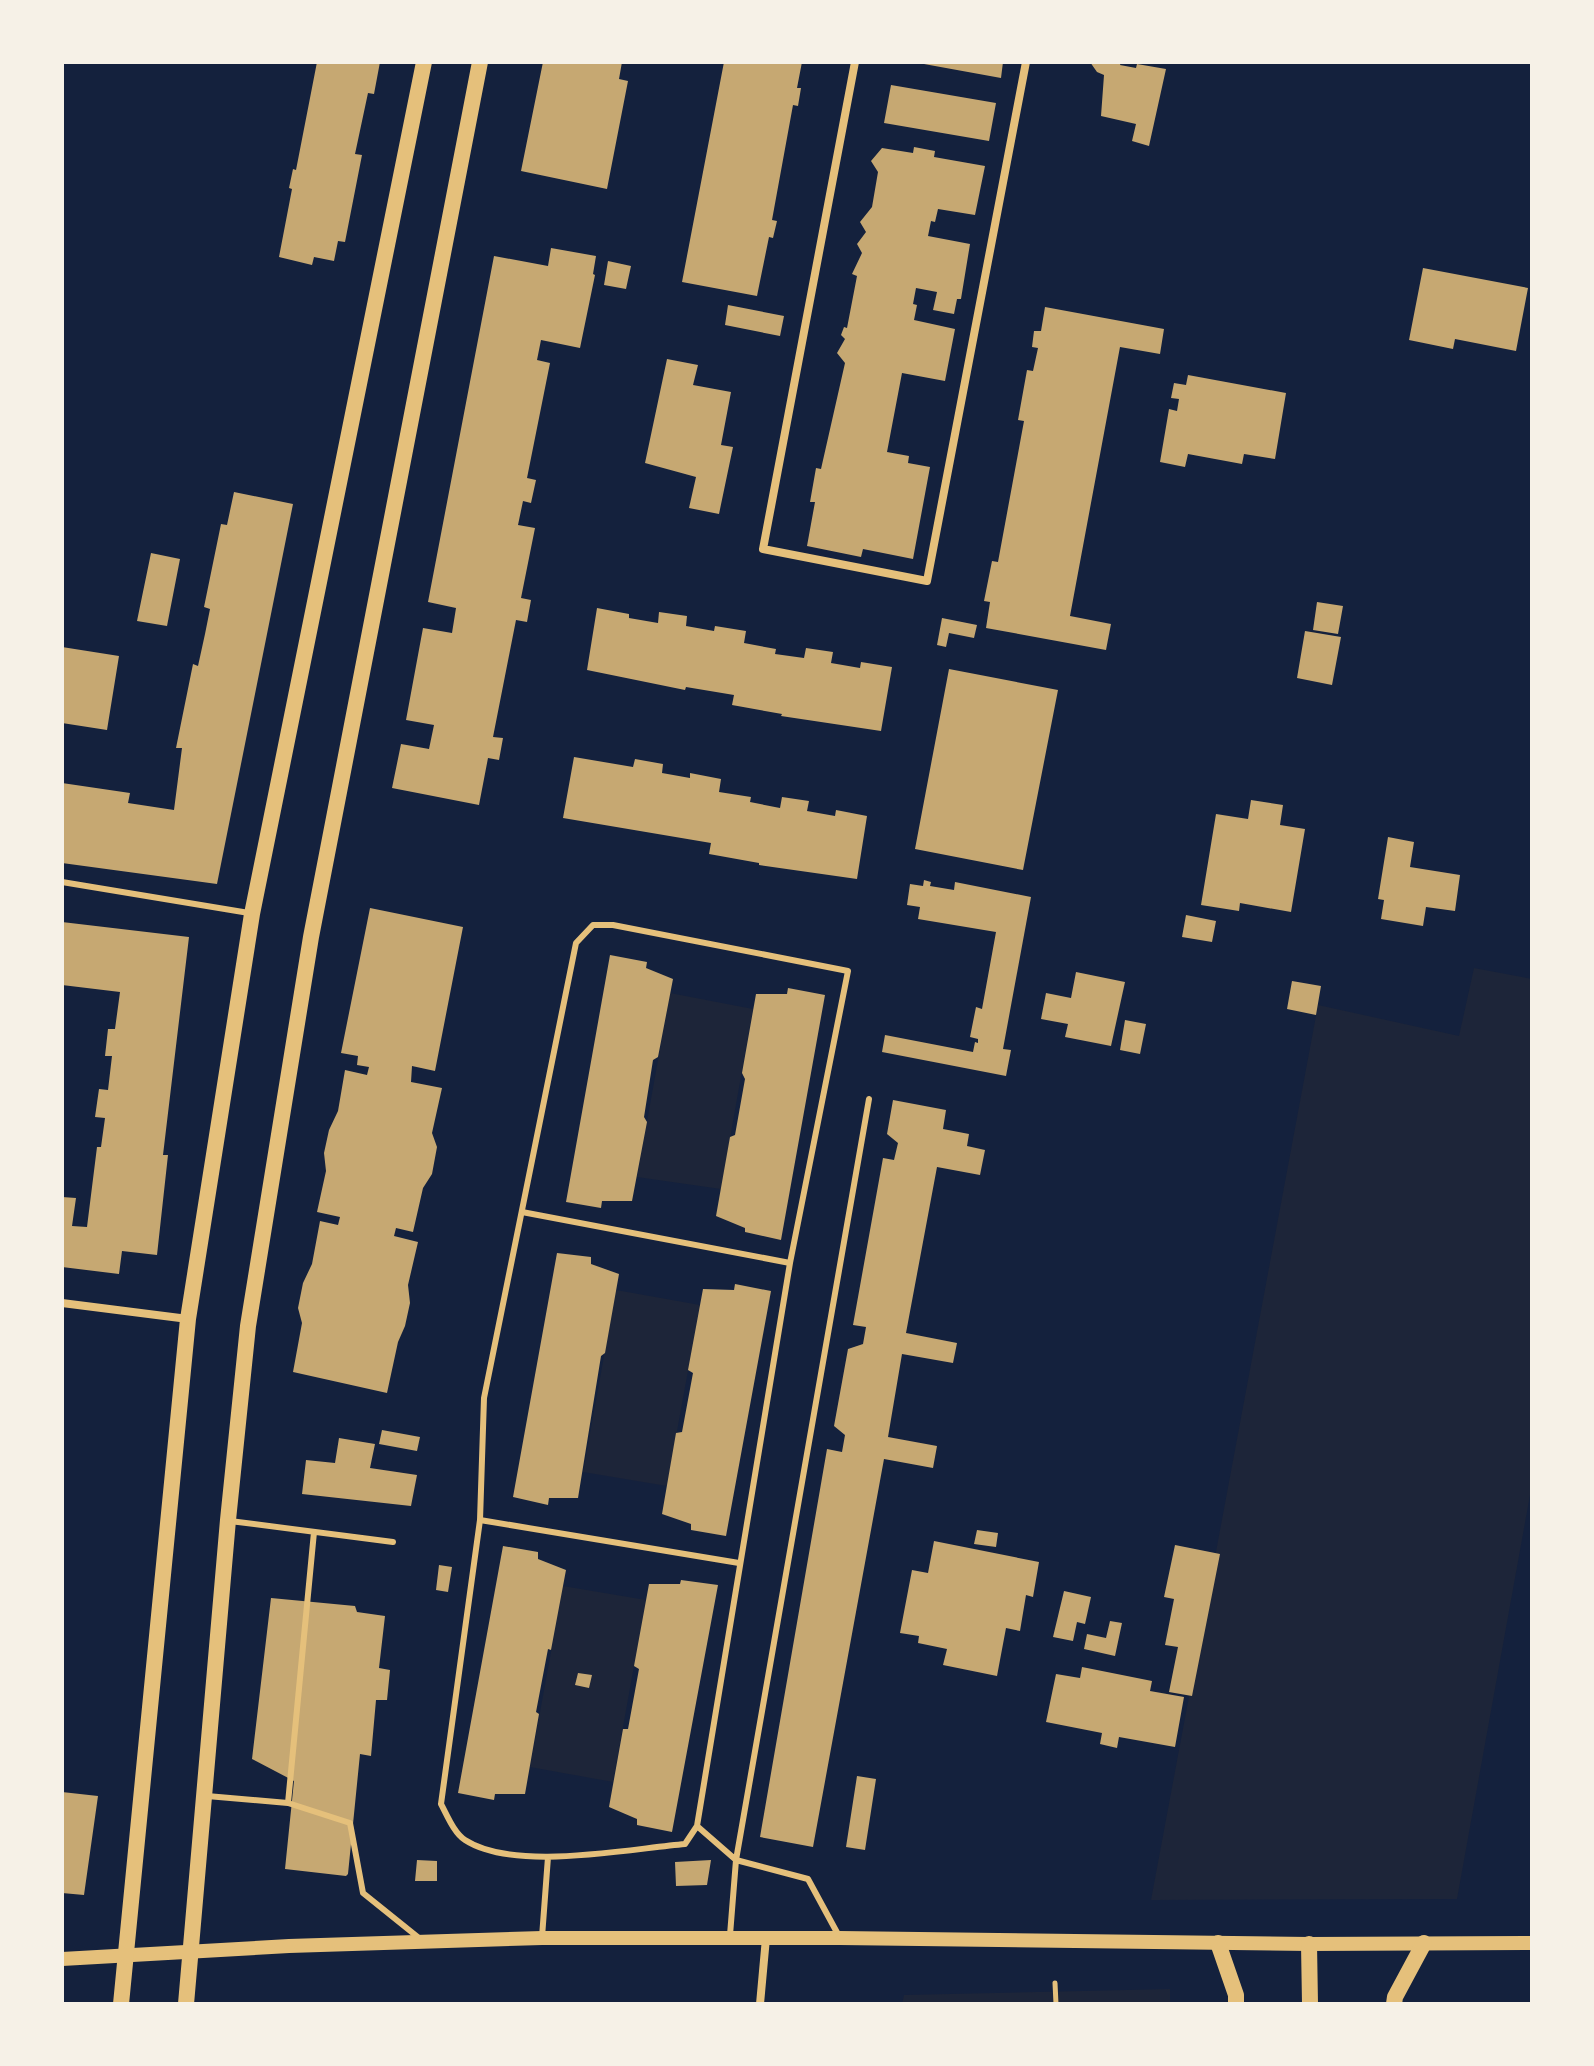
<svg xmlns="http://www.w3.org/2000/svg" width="1594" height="2066" viewBox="0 0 1594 2066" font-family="Quicksand,sans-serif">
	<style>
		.green { fill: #1d2539 }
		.building { fill: #c6a872 }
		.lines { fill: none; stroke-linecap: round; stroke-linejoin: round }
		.path { stroke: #e5c07b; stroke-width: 5 }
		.service { stroke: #e5c07b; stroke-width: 6 }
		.minor { stroke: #e5c07b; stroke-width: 8 }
		.tertiary { stroke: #e5c07b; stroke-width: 14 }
		.secondary { stroke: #e5c07b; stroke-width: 16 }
	</style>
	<rect width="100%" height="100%" fill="#14213d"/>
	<path class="green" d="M1474,968L1532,979V1484L1457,1899L1151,1900L1318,1005L1459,1036Z
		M670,993L753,1009L721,1189L637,1177Z
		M616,1290L700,1305L667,1486L583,1472Z
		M563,1586L646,1600L613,1782L530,1767Z
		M1170,1989V2004H902L904,1995Z"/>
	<path class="building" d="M317,62H380L374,94L368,93L355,154L362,155L345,242L338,241L334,261L314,257L312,265L279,257L292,189L289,188L293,169L296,170Z
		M543,62H622L619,79L628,81L607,189L521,171Z
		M724,62H802L797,88H801L798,106L793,105L772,220L777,221L773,238L769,237L757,296L682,282Z
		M913,62H1003L1001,78Z
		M1090,62H1121L1120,65L1136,68L1137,64L1166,69L1149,146L1132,141L1136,124L1101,116L1104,75L1097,72Z
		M891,85L996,103L989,141L884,123Z
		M914,147L935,151L934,157L985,166L975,215L938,209L935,222L931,221L928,236L970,244L961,299H957L954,314L933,310L937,292L916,288L913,304L917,305L914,320L955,329L945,381L902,373L887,452L909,456L908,463L930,467L913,559L863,549L861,557L807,546L815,502H810L816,468L821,469L845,363L837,353L845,339L841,335L844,327L847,328L857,276L852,274L862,253L857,244L866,232L860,222L872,207L878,172L871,161L882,148L913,153Z
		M551,248L596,256L593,274L595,275L580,348L541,340L537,360L550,363L527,478L536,480L531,503L523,501L518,525L535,528L521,598L531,600L527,622L516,620L493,737L503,738L499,760L488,758L479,805L392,788L401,744L429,749L434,725L406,720L423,628L452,633L456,608L428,602L494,256L548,266Z
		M608,261L631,266L626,289L604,285Z
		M1423,268L1528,288L1516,351L1455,339L1453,349L1409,340Z
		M728,305L784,316L780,336L725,325Z
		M1045,307L1164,329L1160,354L1120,347L1070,616L1111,624L1106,650L986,628L990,602L984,601L992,561L998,562L1024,421L1018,420L1027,370L1033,371L1038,348L1032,347L1034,331H1041Z
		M667,359L698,365L693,385L731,392L721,445L733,447L719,514L689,508L696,477L645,463Z
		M1188,375L1286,393L1275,459L1244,454L1242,464L1188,454L1185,467L1160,462L1169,409L1177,411L1179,399L1171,398L1174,383L1186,385Z
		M234,492L293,504L217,884L62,863V783L130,793L128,803L174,810L182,748H176L193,664L198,666L205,634L210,609L204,607L221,524L227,525Z
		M151,553L180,559L167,626L137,621Z
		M1317,602L1343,606L1338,634L1313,630Z
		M597,608L629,614V618L658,623L659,612L687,616L686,626L714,631L715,626L746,631L744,643L776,649L775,654L804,658L806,648L833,652L831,663L860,668L861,662L892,667L881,731L781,716L782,714L732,705L734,695L686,687L685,690L587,670Z
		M942,618L977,625L974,638L949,633L946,647L937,645Z
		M1305,631L1341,637L1332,685L1297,678Z
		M62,647L119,656L107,730L62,723Z
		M949,669L1058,690L1023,870L915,849Z
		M574,757L633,767L635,759L663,764L662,773L690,778V773L721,779L719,792L751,797L750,802L780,808L782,797L809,801L807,811L835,816L836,810L867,816L857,879L759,865V863L709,854L711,843L563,818Z
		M1251,800L1283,805L1280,825L1305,829L1291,912L1240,903L1239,911L1201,905L1216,814L1248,819Z
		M1388,837L1414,842L1410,867L1460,875L1455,911L1426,907L1423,926L1381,919L1384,900L1378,899Z
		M924,880L931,882L930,886L954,890L955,882L1031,897L1003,1049L1011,1050L1006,1076L882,1052L885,1035L973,1052L975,1042L978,1043V1039L970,1037L976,1007L982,1009L996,932L918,919L920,907L907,905L910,884L923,886Z
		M370,908L463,927L435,1071L412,1066L411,1082L442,1088L432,1133L437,1147L432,1174L423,1188L413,1232L396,1228L394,1236L418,1242L408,1285L410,1303L405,1326L398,1342L387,1393L293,1372L302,1323L298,1308L303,1283L312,1264L320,1221L338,1225L340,1217L317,1212L326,1171L324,1153L329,1130L338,1111L345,1070L367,1075L369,1067L357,1065L358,1056L341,1053Z
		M1186,915L1216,921L1212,942L1182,937Z
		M62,922L189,937L163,1155H168L157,1255L122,1251L119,1274L62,1267V1197L76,1198L72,1226L87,1227L97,1147H101L105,1118L95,1117L99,1089L108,1090L112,1056H105L108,1029H115L120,992L62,985Z
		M610,955L647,962L646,968L673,979L658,1057L653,1060L644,1117L647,1122L632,1201H602L601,1208L566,1202Z
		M1076,972L1125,982L1111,1046L1065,1037L1068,1024L1041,1019L1046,993L1071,998Z
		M1292,981L1321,986L1316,1015L1287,1009Z
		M788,988L825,995L781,1240L745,1232V1228L716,1216L730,1137L735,1135L745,1079L742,1073L756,994H787Z
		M1125,1020L1146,1024L1140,1054L1120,1050Z
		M893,1100L946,1110L943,1129L969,1134L967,1146L985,1150L980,1175L937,1167L906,1333L957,1343L953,1363L902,1354L888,1437L937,1446L933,1468L884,1459L813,1847L760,1837L827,1449L842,1452L845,1435L834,1426L848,1349L863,1344L866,1327L853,1325L883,1158L894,1160L898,1143L887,1134Z
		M557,1253L591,1257V1264L619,1274L605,1353L601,1356L578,1498H549L548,1505L513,1497Z
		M735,1284L771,1291L726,1536L691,1530V1524L662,1514L676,1433L682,1432L693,1373L688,1370L703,1289L734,1290Z
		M382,1430L420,1437L417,1451L379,1444Z
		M339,1438L375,1444L370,1468L417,1475L411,1506L302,1494L306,1460L335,1463Z
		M977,1530L998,1533L996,1547L974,1544Z
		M934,1541L1039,1562L1033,1597L1026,1595L1020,1631L1006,1628L997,1676L943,1665L947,1649L918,1643L919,1636L900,1633L912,1570L928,1573Z
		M1175,1545L1220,1554L1192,1696L1169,1692L1178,1647L1165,1645L1174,1599L1164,1597Z
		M503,1546L538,1552V1559L566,1570L551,1650L548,1649L536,1712L539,1714L525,1794H495L494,1800L458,1793Z
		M439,1565L452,1567L448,1592L436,1590Z
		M681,1580L718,1585L672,1832L637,1825V1819L609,1807L623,1729H628L639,1669L634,1666L649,1584H680Z
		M1064,1591L1091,1597L1085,1624L1077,1622L1073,1641L1053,1637Z
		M271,1598L355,1606L357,1612L385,1616L379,1668L390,1670L387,1700H376L371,1756L360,1754L348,1874L346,1876L285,1869L294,1781L252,1759Z
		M1110,1621L1122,1623L1115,1656L1084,1649L1087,1634L1106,1638Z
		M1082,1667L1152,1681L1150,1691L1184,1697L1175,1747L1119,1737L1117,1748L1100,1744L1102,1733L1046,1722L1056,1674L1080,1678Z
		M578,1673L592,1675L589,1688L575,1685Z
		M857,1776L876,1779L865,1850L846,1847Z
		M62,1792L98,1796L84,1895L62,1893Z
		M417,1860L437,1861V1881H415Z
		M711,1860L707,1885L676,1886L675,1862Z"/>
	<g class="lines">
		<path class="path" d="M1055,1983L1056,2004"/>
		<path class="service" d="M62,882L249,913
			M593,925H613L848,971L790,1263L697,1826L685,1844C627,1849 514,1872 465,1840C454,1833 447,1815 441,1804L480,1520L484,1398L576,943Z
			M522,1212L790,1263
			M480,1520L739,1563
			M230,1521L393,1542
			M207,1796L288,1803L350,1823L363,1893L419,1938
			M288,1803L314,1532
			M697,1826L736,1860L808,1879L840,1938
			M730,1935L736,1860L869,1099
			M542,1937L548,1857"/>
		<path class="minor" d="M855,62L763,549L927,581L1026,62
			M62,1303L188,1319
			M760,2004L766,1938"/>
		<path class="tertiary" d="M62,1959L289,1946L542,1938H840L1309,1944L1532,1943"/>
		<path class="secondary" d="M1218,1943L1236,1995V2004
			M1309,1944L1310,2004
			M121,2004L188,1319L252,914L424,62
			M186,2004L228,1520L248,1326L311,937L480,62
			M1394,2004L1395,1997L1424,1943"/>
	</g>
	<rect width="1594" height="2066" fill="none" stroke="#f6f1e7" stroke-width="128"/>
</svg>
